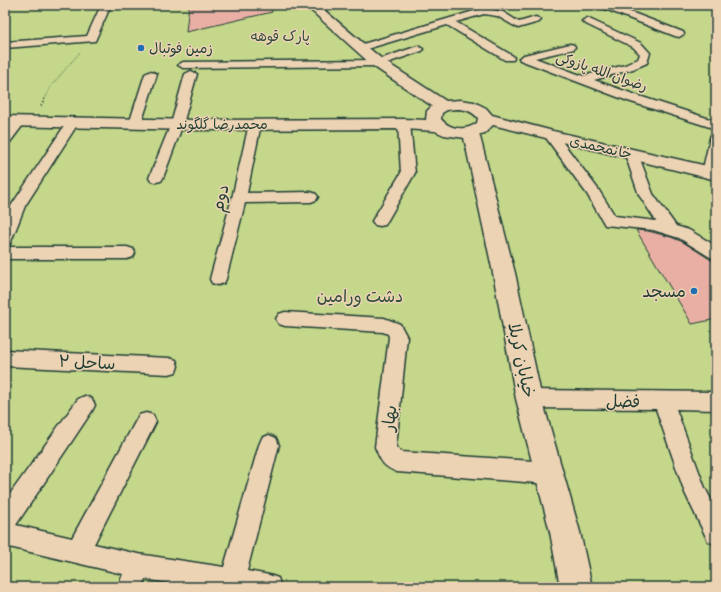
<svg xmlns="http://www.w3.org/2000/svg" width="721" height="592" viewBox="0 0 721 592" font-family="Caveat,'Playpen Sans Arabic',sans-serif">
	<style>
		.green { fill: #c4d78b; stroke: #728a60 }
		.building { fill: #e9afa5; stroke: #1f3d34 }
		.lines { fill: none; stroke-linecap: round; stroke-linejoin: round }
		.minor-casing { stroke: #1f3d34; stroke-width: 3 }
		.tertiary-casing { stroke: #1f3d34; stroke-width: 3 }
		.secondary-casing { stroke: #1f3d34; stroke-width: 3 }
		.path-far1 { stroke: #1f3d34; stroke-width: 1.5; stroke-dasharray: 0.5 2; stroke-linecap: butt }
		.path { stroke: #1f3d34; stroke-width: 2; stroke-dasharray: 1 2.5; stroke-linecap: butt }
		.minor { fill: #ecd3b4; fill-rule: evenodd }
		.tertiary { fill: #ecd3b4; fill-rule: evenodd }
		.secondary { fill: #ecd3b4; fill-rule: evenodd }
		.poi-dot { fill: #1f6fb2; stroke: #ecd3b4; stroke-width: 1.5 }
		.labels { text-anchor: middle; stroke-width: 3; stroke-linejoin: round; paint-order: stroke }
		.far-park-label { font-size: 14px; fill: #304c3d; stroke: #ecd3b4 }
		.far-poi-label { font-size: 14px; fill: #1f3d34; stroke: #ecd3b4; text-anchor: start }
		.far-street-label { font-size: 14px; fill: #1f3d34; stroke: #ecd3b4 }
		.street-label { font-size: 17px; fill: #1f3d34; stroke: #ecd3b4 }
		.poi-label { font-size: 17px; fill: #1f3d34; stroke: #ecd3b4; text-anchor: end }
		.park-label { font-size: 17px; fill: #304c3d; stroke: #ecd3b4 }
	</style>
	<rect width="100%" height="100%" fill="#ebccb1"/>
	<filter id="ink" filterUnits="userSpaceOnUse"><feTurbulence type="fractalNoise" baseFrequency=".025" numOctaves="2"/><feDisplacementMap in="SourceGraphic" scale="8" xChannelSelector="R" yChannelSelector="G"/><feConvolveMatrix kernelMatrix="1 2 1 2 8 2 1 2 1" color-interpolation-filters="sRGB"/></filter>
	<g filter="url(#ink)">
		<path class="green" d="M5,5H716V587H5Z"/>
		<path class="building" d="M189,5H271L272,12L186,32Z
			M636,230L648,231L671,237L683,242L716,263V319L692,324Z"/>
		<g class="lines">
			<g class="minor-casing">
				<path id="minor" d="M101,5H111L95,41L5,48V42L87,36Z
					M598,5H612L683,32L684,34L679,37L675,36L600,7Z
					M706,5H716V11Z
					M484,8L503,12L519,22L536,17L541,20L539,22L518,28L497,16L484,14L456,22L513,56L514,58L513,60H505L447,25L360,51L355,48L356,46Z
					M587,18L641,43L650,53L647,63L633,69L594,80L636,95L716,121V129L628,101L520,60L519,58L524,55L570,44L574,45L575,47L574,49L535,58L583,76L625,65L638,59L640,54L633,47L584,23L582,21Z
					M418,46L423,49L422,51L378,66L183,68L178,65L183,62L377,60Z
					M151,71L157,74L141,124L139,127H131L129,124L145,74Z
					M191,71L197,74L183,124L163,178L161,181L156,182L151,181L149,178L171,124L185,74Z
					M20,117L24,118L26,121L10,142L5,143V131L16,118Z
					M73,118L77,119L79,122L25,206L10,244L5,245V220L11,206L69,119Z
					M255,120L259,121L261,124L247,193L311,192L316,194L318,197L316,200L311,202L245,203L226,279L224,283L218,285L212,283L210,279L232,198L249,124L251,121Z
					M404,120L408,121L410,124L415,173L385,225L380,226L375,225L372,221L401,173L398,124L400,121Z
					M550,131L555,132L598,189L615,216L656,221L639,195L625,154L627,151H637L653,194L676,226L689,230L716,246V259L710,257L679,238L653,230L605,225L587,194L544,135L545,132Z
					M716,134V172L714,176L709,177L704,176L702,173L710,138L711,135Z
					M5,247H127L133,249L135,253L133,257L127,259H5Z
					M285,312L384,318L400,324L407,337L396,447L401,452L549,462L557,466L560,473L557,480L549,484L397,472C382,466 381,461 375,447L389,337L388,334L383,332L285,326L279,324L276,319L279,314Z
					M5,350L169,358L176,360L178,366L176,372L169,374L5,366Z
					M529,390L716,392V410L676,409L705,488L716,509V545L708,541L685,493L656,409L529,408L522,405L519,399L522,393Z
					M85,396L92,399L95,405L92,411L16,525L72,538L139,415L146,413L153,415L156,422L94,544L138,554L224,567L259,445L262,438L269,435L276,438L279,445L247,571L269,575L278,578L281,587H193L145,579L142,587H118L123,574L5,546V501L78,399Z"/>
			</g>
			<g class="tertiary-casing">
				<path id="tertiary" d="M471,128L477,130L479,133L515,273L542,399L580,532L592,587H560L550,532L516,399L493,273L463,133L465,130Z"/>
			</g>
			<g class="secondary-casing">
				<path id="secondary" d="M305,5H318L383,60L446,101L460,100L474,102L486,108L492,115L553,131L716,168V180L493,125L485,133L465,138L444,135L435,131L404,129L197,130L5,126V116L197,120L404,119L426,120L427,111L432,106L373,66ZM456,109C465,109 472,111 478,118L477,123C466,131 450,130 441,119L442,113L447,110Z"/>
			</g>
			<path class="path-far1" d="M45,99L51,86L80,52"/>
			<path class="path" d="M41,106L45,98"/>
			<use href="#minor" class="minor"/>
			<use href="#tertiary" class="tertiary"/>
			<use href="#secondary" class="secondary"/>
		</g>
	</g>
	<g class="poi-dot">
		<circle cx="141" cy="48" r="4"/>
		<circle cx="694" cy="291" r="4"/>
	</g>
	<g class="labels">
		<g class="far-park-label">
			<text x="280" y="41">پارک قوهه</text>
		</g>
		<g class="far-poi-label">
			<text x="149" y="53">زمین فوتبال</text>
		</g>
		<g class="far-street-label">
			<text transform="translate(602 71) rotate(19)" y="5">رضوان الله پازوکی</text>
			<text x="222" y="129">محمدرضا گلگوند</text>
			<text transform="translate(601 147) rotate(13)" y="5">خانمحمدی</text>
		</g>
		<g class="street-label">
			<text transform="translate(220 198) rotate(-77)" y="6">دوم</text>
			<text transform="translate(522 360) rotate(78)" y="6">خیابان کربلا</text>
			<text transform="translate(87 362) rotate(3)" y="6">ساحل ۲</text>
			<text transform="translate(623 401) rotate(1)" y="6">فضل</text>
			<text transform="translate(389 418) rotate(-83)" y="6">بهار</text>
		</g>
		<g class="poi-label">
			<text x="686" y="297">مسجد</text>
		</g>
		<g class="park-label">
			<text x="360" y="302">دشت ورامین</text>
		</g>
	</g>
	<rect width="721" height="592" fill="none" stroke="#ecd3b4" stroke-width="20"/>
	<rect x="10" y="10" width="701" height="572" fill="none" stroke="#1f3d34" stroke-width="1.5" filter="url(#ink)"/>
</svg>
